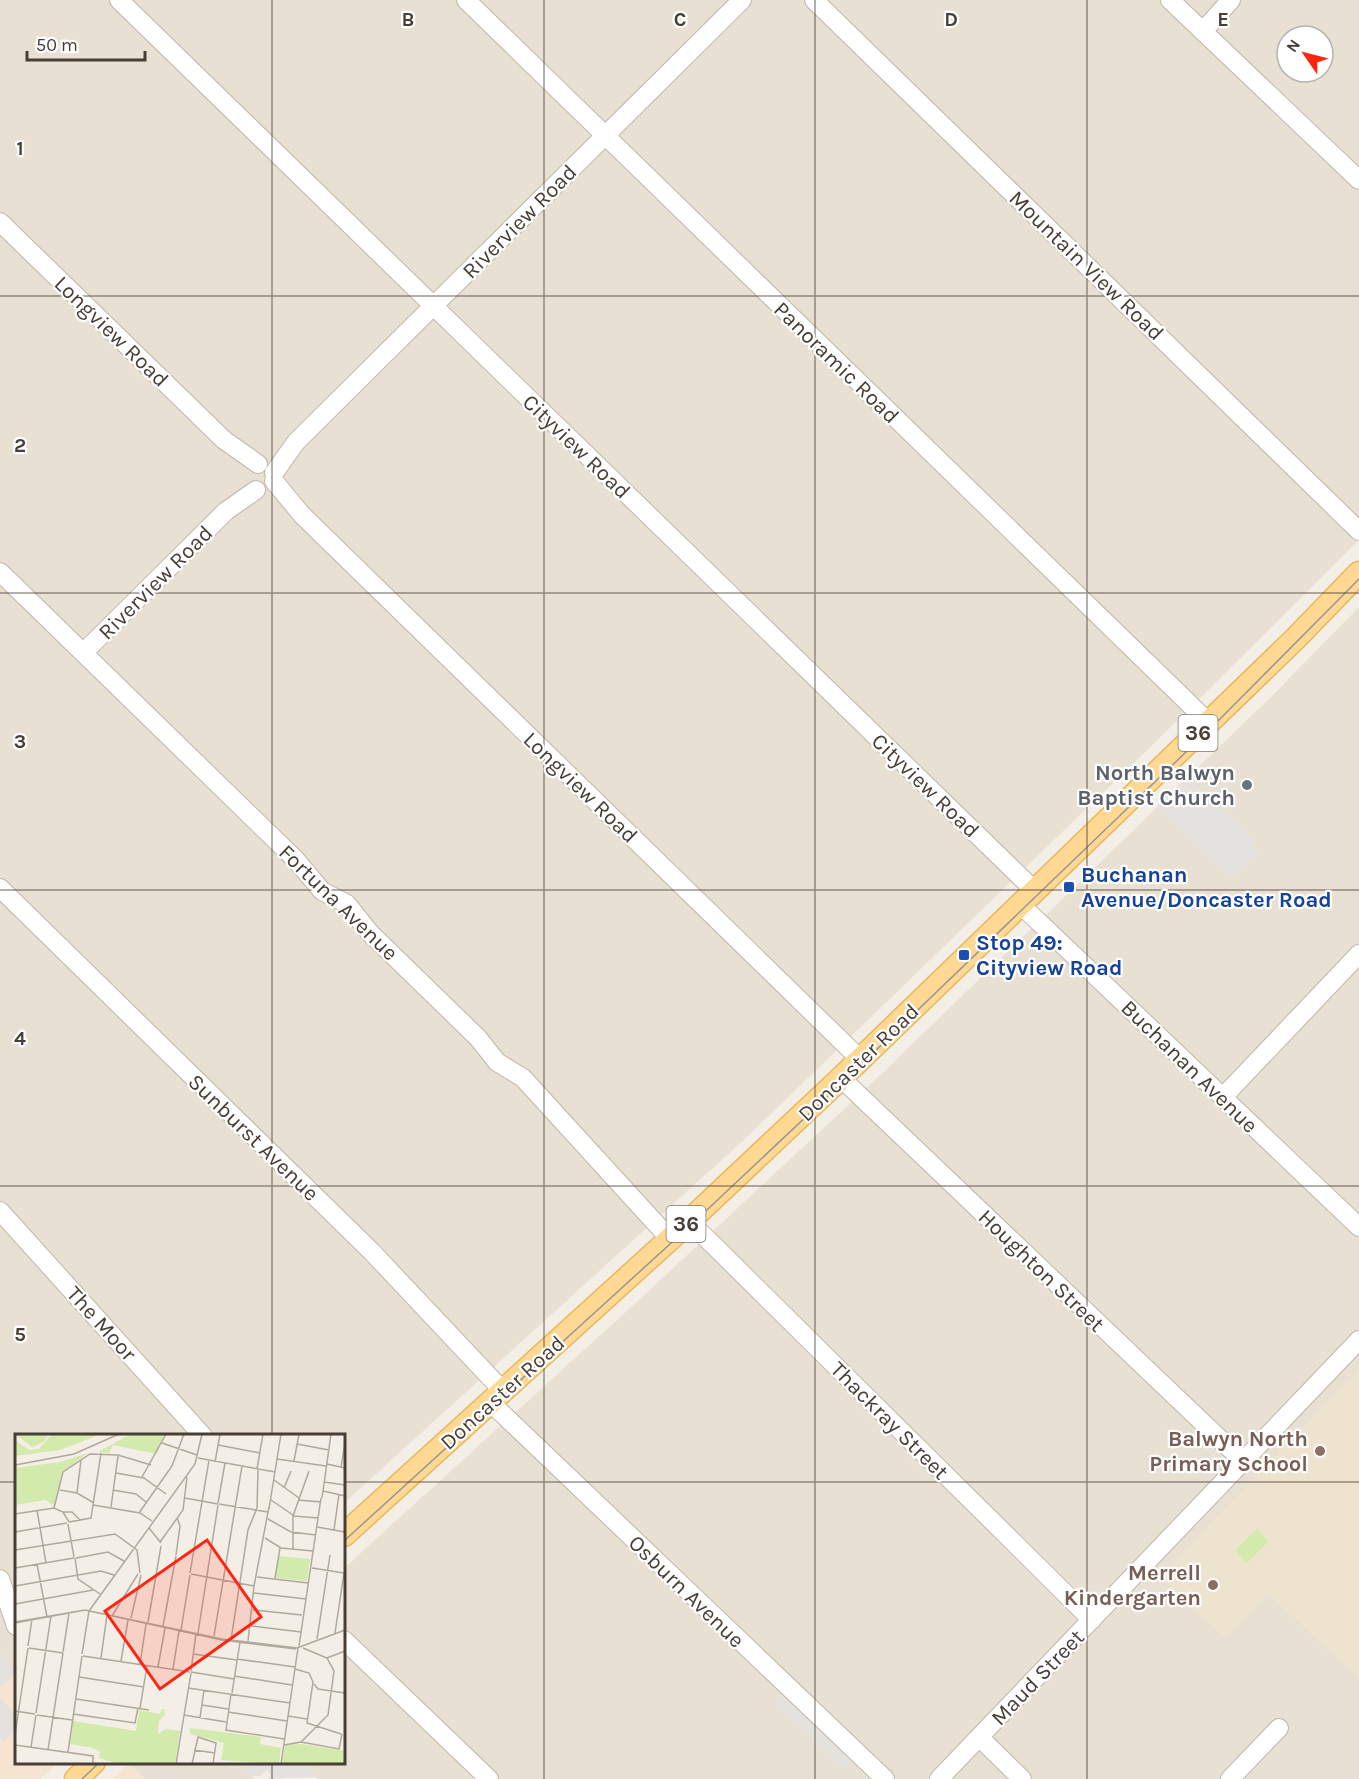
<svg xmlns="http://www.w3.org/2000/svg" width="1359" height="1779" viewBox="0 0 1359 1779" font-family="Karla,sans-serif">
	<style>
		.residential { fill: #e8e0d3; fill-rule: evenodd }
		.commercial { fill: #f7e4d0 }
		.education { fill: #eee3cf }
		.green { fill: #d2eaac }
		.parking { fill: #e4e1de }
		.lines { fill: none; stroke-linecap: round; stroke-linejoin: round }
		.minor-casing { stroke: #c0b6a8; stroke-width: 20 }
		.major-casing { stroke: #e9b65e; stroke-width: 25 }
		.minor { stroke: #fff; stroke-width: 18 }
		.major { stroke: #ffd993; stroke-width: 22 }
		.tram { stroke: #969696; stroke-width: 1.5 }
		.grid { fill: none; stroke: #473e35; stroke-width: 1.5; stroke-opacity: 0.55 }
		.worship-dot { fill: #6b7280; stroke: #fff; stroke-width: 2 }
		.transit-dot { fill: #1a4fb4; stroke: #fff; stroke-width: 2 }
		.education-dot { fill: #8d6e63; stroke: #fff; stroke-width: 2 }
		.labels { text-anchor: middle; stroke-width: 4.5; stroke-linejoin: round; paint-order: stroke }
		.shield { fill: #fff; stroke: #7e7872; stroke-width: 1.5 }
		.shield-label { font-size: 21px; font-weight: bold; fill: #473e35 }
		.street-label { font-size: 22px; fill: #473e35; stroke: #fff }
		.worship-label { font-size: 22px; font-weight: bold; fill: #5b616d; stroke: #fff; text-anchor: end }
		.transit-label { font-size: 22px; font-weight: bold; fill: #164399; stroke: #fff; text-anchor: start }
		.education-label { font-size: 22px; font-weight: bold; fill: #785e54; stroke: #fff; text-anchor: end }
		.inset-road { fill: none; stroke: #afa89f; stroke-width: 1.5 }
		.view { fill: #ff2511; fill-opacity: 0.15; stroke: #ff2511; stroke-width: 3 }
		.inset-edge { fill: none; stroke: #473e35; stroke-width: 3 }
		.grid-label { font-size: 20px; text-anchor: middle; font-weight: bold; fill: #473e35; stroke: #fff; stroke-width: 4.5; stroke-linejoin: round; paint-order: stroke }
	</style>
	<rect width="100%" height="100%" fill="#f4efe6"/>
	<path class="residential" d="M0,0H1359V540L1178,720L748,1136L344,1503V1436H16V1762L58,1763L40,1779H0ZM1287,36H1323V72H1287Z
		M1359,607V1779H316L317,1777L302,1763L344,1762V1568L640,1299L873,1082L1272,696Z
		M130,1762L237,1763L255,1779H144L129,1764Z"/>
	<path class="commercial" d="M16,1673V1762L58,1763L40,1779H0V1688Z
		M129,1764L144,1779H112Z"/>
	<path class="education" d="M1359,1369V1678L1268,1594L1225,1638L1159,1577Z"/>
	<path class="green" d="M1257,1529L1269,1541L1247,1563L1235,1550Z"/>
	<path class="parking" d="M1184,780L1194,782L1254,839L1250,843L1259,852L1232,879L1157,806Z
		M0,1652L16,1672L0,1688Z
		M784,1694L853,1761L844,1769L775,1703Z
		M0,1697L16,1715V1730L3,1742L0,1738Z
		M237,1763H302L317,1777L267,1779L271,1775L267,1770L260,1776H251Z"/>
	<g class="lines">
		<g class="minor-casing">
			<path id="minor" d="M119,0L1035,891
				M466,0L1209,723
				M814,0L1359,531
				M1170,0L1359,180
				M1203,31L1231,0
				M0,222L224,440L258,464
				M274,473L296,442L742,0
				M274,481L302,515L861,1060
				M0,572L296,860L322,891L347,904L370,933L478,1038L497,1062L523,1078L670,1239
				M83,653L226,511L256,490
				M0,888L372,1252L503,1391
				M1021,905L1359,1227
				M841,1078L1243,1461
				M1223,1097L1359,954
				M0,1211L203,1436
				M689,1221L1092,1620
				M490,1402L885,1779
				M0,1579L16,1626
				M344,1640L489,1779
				M979,1737L1022,1779
				M939,1779L1359,1340
				M1230,1779L1279,1728"/>
		</g>
		<g class="major-casing">
			<path id="major" d="M344,1535L670,1239L841,1078L1295,639L1359,573
				M76,1779L94,1762"/>
		</g>
		<use href="#minor" class="minor"/>
		<use href="#major" class="major"/>
		<path class="tram" d="M344,1541L692,1224L844,1081L1212,727L1359,579
			M82,1779L100,1762"/>
	</g>
	<path class="grid" d="M272,0V1436M544,0V1779M815,0V1779M1087,0V1779M0,296H1359M0,593H1359M0,890H1359M0,1186H1359M0,1482H16M344,1482H1359M272,1762V1779"/>
	<circle class="worship-dot" cx="1247" cy="785" r="6"/>
	<g class="transit-dot">
		<rect x="1063" y="881" width="12" height="12" rx="3"/>
		<rect x="958" y="949" width="12" height="12" rx="3"/>
	</g>
	<g class="education-dot">
		<circle cx="1320" cy="1451" r="6"/>
		<circle cx="1213" cy="1585" r="6"/>
	</g>
	<g class="labels">
		<g class="shield">
			<rect x="1178.5" y="715" width="39" height="36" rx="4.5"/>
			<rect x="666.5" y="1206" width="39" height="36" rx="4.5"/>
		</g>
		<g class="shield-label">
			<text x="1198" y="740">36</text>
			<text x="686" y="1231">36</text>
		</g>
		<g class="street-label">
			<text transform="translate(519 221) rotate(-45)" y="8">Riverview Road</text>
			<text transform="translate(1087 265) rotate(44)" y="8">Mountain View Road</text>
			<text transform="translate(112 331) rotate(44)" y="8">Longview Road</text>
			<text transform="translate(837 362) rotate(44)" y="8">Panoramic Road</text>
			<text transform="translate(577 446) rotate(44)" y="8">Cityview Road</text>
			<text transform="translate(155 582) rotate(-45)" y="8">Riverview Road</text>
			<text transform="translate(926 785) rotate(44)" y="8">Cityview Road</text>
			<text transform="translate(581 787) rotate(44)" y="8">Longview Road</text>
			<text transform="translate(339 902) rotate(44)" y="8">Fortuna Avenue</text>
			<text transform="translate(858 1062) rotate(-44)" y="8">Doncaster Road</text>
			<text transform="translate(1190 1066) rotate(44)" y="8">Buchanan Avenue</text>
			<text transform="translate(254 1137) rotate(44)" y="8">Sunburst Avenue</text>
			<text transform="translate(1042 1270) rotate(44)" y="8">Houghton Street</text>
			<text transform="translate(102 1323) rotate(48)" y="8">The Moor</text>
			<text transform="translate(502 1392) rotate(-42)" y="8">Doncaster Road</text>
			<text transform="translate(890 1420) rotate(45)" y="8">Thackray Street</text>
			<text transform="translate(687 1591) rotate(44)" y="8">Osburn Avenue</text>
			<text transform="translate(1037 1677) rotate(-46)" y="8">Maud Street</text>
		</g>
		<g class="worship-label">
			<text x="1235" y="780">North Balwyn<tspan x="1235" dy="25">Baptist Church</tspan></text>
		</g>
		<g class="transit-label">
			<text x="1081" y="882">Buchanan<tspan x="1081" dy="25">Avenue/Doncaster Road</tspan></text>
			<text x="976" y="950">Stop 49:<tspan x="976" dy="25">Cityview Road</tspan></text>
		</g>
		<g class="education-label">
			<text x="1308" y="1446">Balwyn North<tspan x="1308" dy="25">Primary School</tspan></text>
			<text x="1201" y="1580">Merrell<tspan x="1201" dy="25">Kindergarten</tspan></text>
		</g>
	</g>
	<g transform="translate(15 1434)">
		<rect width="330" height="330" fill="#f4efe6"/>
		<path d="M0,0H33L29,8L17,13ZM37,0H86L45,16L0,22V6L14,16L24,15ZM116,0H149L142,20L98,11L94,19L83,18ZM73,19L47,38L39,72L31,66L0,71V34L45,28ZM264,122L295,125L292,147L260,144ZM147,275L152,276L148,277L151,280L144,287L143,300L151,295L165,297L160,330H104L84,324L85,318L78,314L55,310L58,287L121,297L124,276L145,280ZM175,294L246,303L245,310L266,314L264,330L206,326L209,309L175,300ZM286,310L330,317V330H267L270,311Z" fill="#d2eaac"/>
		<path class="inset-road" d="M147,9L182,21M282,10L314,16M203,11L245,19M183,24L260,38M262,25L311,32M279,27L284,0M200,28L205,0M312,30L330,34M0,31L59,20L104,0M326,33L330,10M242,35L248,0M101,39L129,44L151,60M127,43L151,0M259,46L284,64M309,48L330,51M269,54L276,37M45,56L62,59L79,69M98,56L121,60L131,68M308,57L330,62M62,59L66,26M170,64L203,70M307,64L316,0M256,66L278,81M283,66L306,68M203,69L210,29M204,70L253,78M78,71L125,79L137,87M96,73L103,22M39,74L48,38L75,20L103,21L136,31M254,75L266,0M22,76L31,129M48,78H57L65,86M124,79L157,32L169,0M0,80L39,74L48,78L54,88M278,82L303,84M253,85L276,98L301,101M54,88L76,84L86,19M53,90L59,123M302,93L330,98M134,94L146,109M319,96L324,60M0,98L52,89M250,104L266,114L298,117M145,108L168,76L172,43M278,115V82L294,37M0,116L100,100L122,116L125,139M161,121L165,92L162,84M60,124L63,145L85,160M61,124L93,118L109,127M22,130L32,183M0,134L59,124M297,134L329,139M175,139L194,26M176,140L239,152M242,143L293,149M260,144L265,114M0,152L86,137L99,141M239,159L291,165M0,170L78,156M238,176L287,181M74,177L180,30L187,0M97,182L123,140M116,184L126,141M0,188L70,176L207,205L282,214L330,196M133,188L146,112M0,189L70,176L207,206L281,215M148,192L161,122M236,192L286,198M166,196L175,141M183,199L203,71M320,199L329,139M199,202L227,32M302,205L315,121M216,206L233,96L242,74L243,35M233,207L239,152L254,73M13,212L17,185M284,212L306,64M14,214L48,219M48,218L54,179M67,220L74,177M178,220L222,226M68,222L175,238M86,224L92,181M312,224L330,217M222,225L280,233M106,227L113,186M125,230L131,190M143,233L150,194M158,235L164,197M280,235L294,239L298,248L292,289L326,300M176,237L181,200M176,238L219,245M219,242L277,251M64,243L129,253M299,250L303,255L330,259M173,254L275,269M217,259L225,208M216,260L211,296L269,305M61,265L134,276M187,271L213,275M125,274L132,232M0,277L20,280M213,278L272,287M21,279L36,182M58,280L120,289L123,274M22,281L57,286M169,281L211,288M273,282L292,285M185,284L189,256M0,301L13,214M286,308L324,315L327,300M0,311L78,322V330M269,311L286,308L313,281L319,237L312,224L288,214M16,313L21,281M33,316L48,219M179,316L200,319M53,318L67,222M161,330L176,239M177,330L183,303L201,309L198,330M266,330L283,214"/>
		<path class="view" d="M192,106L246,183L145,255L90,177Z"/>
		<rect width="330" height="330" class="inset-edge"/>
	</g>
	<g class="grid-label">
		<text x="408" y="26">B</text>
		<text x="680" y="26">C</text>
		<text x="951" y="26">D</text>
		<text x="1223" y="26">E</text>
		<text x="20" y="155">1</text>
		<text x="20" y="452">2</text>
		<text x="20" y="748">3</text>
		<text x="20" y="1045">4</text>
		<text x="20" y="1341">5</text>
	</g>
	<g transform="translate(1305 54) rotate(305)"><circle r="28" fill="#ffffff" stroke="#b5b2ae" stroke-width="1.5"/>
	<path d="M0-4.5L10 22L0 15L-10 22Z" fill="#ff2511"/>
	<text y="-9" font-size="16" font-weight="bold" text-anchor="middle" fill="#473e35">N</text>
	</g>
	<path d="M27 51v9h118v-9" fill="none" stroke="#473e35" stroke-width="3"/>
	<text x="36" y="51" font-size="18" fill="#473e35" stroke="#ffffff" stroke-width="4.5" paint-order="stroke">50 m</text>
</svg>
